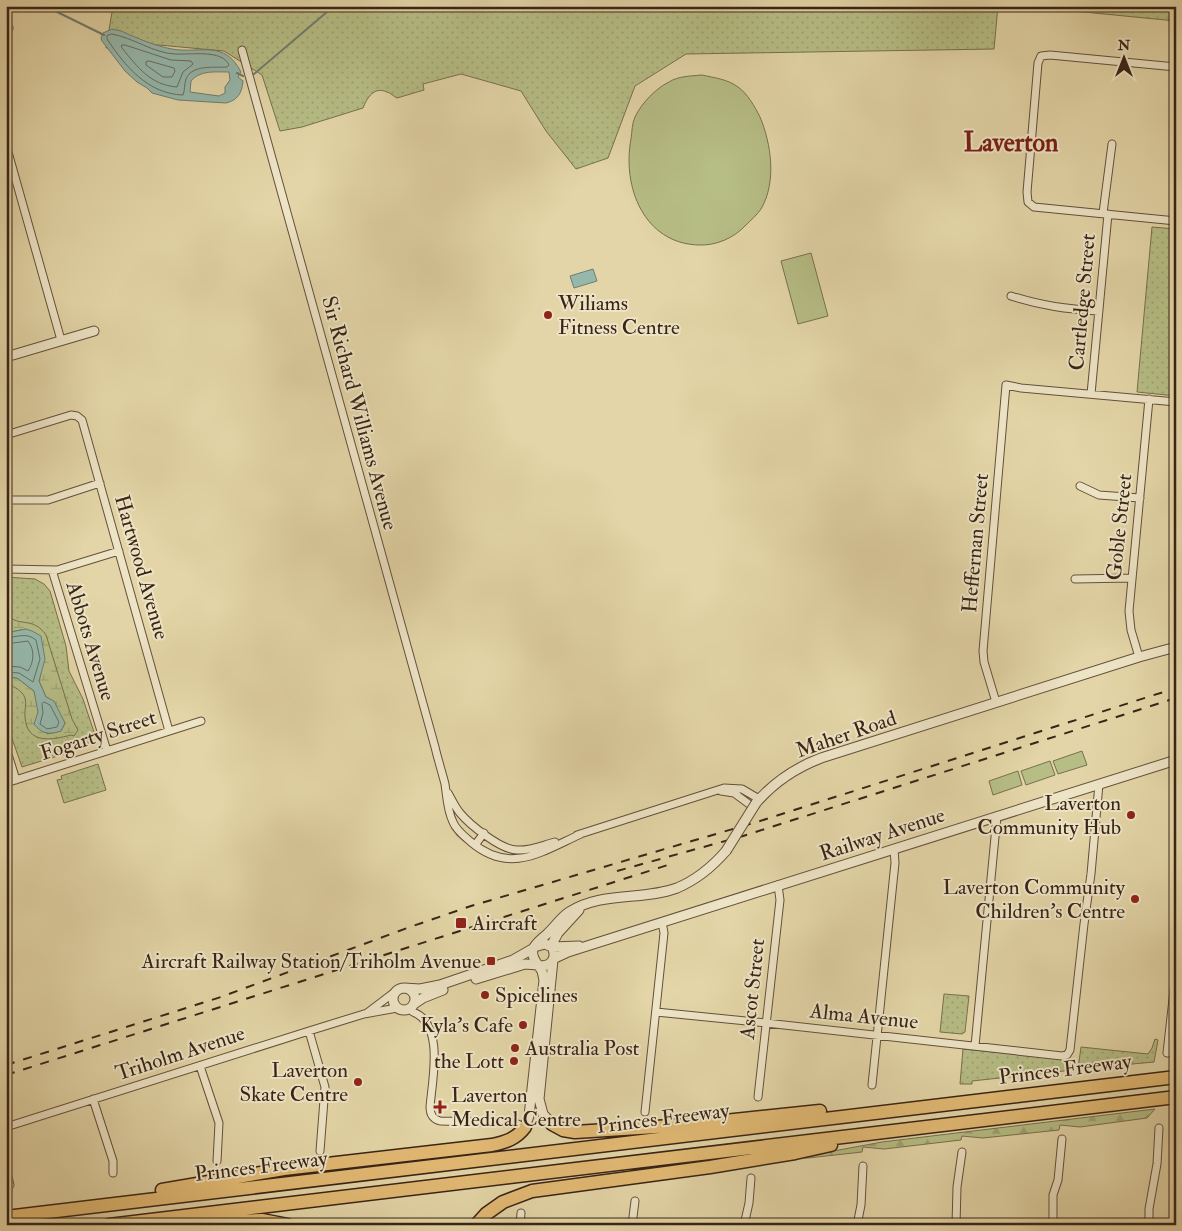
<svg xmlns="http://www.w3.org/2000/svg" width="1182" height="1231" viewBox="0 0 1182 1231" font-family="'IM FELL Double Pica',serif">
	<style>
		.grass { fill: url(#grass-dots); stroke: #78704e }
		.forest { fill: url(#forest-firs); stroke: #78704e }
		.wetland { fill: url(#wetland-marsh); stroke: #78704e }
		.pitch { fill: #b6bd85; stroke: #78704e }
		.water { fill: #96b8ac; stroke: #717d70; fill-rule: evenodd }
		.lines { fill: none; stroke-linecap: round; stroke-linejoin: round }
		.shore { stroke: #686e62; stroke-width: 1 }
		.stream { stroke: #717d70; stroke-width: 2 }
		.minor-casing { stroke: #64503b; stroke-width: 9 }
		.tertiary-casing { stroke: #64503b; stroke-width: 11 }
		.motorway-casing { stroke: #392417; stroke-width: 15 }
		.minor { stroke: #ede4c6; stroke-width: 7 }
		.tertiary { stroke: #ede4c6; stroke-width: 9 }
		.motorway { stroke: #e2ba74; stroke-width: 12 }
		.rail { stroke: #392417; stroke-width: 2; stroke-dasharray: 9 9; stroke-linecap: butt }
		.tertiary-bridge-casing { stroke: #64503b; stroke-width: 11; stroke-linecap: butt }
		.tertiary-bridge { stroke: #ede4c6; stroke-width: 9 }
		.poi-dot { fill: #8f2418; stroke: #ede4c6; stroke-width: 2 }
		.labels { text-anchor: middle; stroke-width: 4; stroke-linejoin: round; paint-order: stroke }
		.street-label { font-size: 21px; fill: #392417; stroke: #ede4c6 }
		.poi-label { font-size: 21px; fill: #392417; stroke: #ede4c6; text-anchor: end }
		.district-label { font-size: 26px; font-weight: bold; fill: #7a1f14; stroke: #ede4c6 }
	</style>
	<defs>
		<pattern id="grass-dots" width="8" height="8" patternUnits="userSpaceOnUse" patternTransform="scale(1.25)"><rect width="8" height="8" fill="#b6bd85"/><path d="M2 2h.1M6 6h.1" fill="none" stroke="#9da272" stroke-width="1.8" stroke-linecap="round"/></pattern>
		<pattern id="forest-firs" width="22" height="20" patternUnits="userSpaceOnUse" patternTransform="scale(1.25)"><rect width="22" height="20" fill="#b6bd85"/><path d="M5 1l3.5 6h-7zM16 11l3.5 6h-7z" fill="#9da272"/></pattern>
		<pattern id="wetland-marsh" width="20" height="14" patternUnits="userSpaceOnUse" patternTransform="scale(1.25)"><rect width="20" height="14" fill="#b6bd85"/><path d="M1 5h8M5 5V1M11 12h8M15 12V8" fill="none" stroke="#9da272"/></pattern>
	</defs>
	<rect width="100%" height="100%" fill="#e3d5a7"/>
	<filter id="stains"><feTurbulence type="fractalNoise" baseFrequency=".004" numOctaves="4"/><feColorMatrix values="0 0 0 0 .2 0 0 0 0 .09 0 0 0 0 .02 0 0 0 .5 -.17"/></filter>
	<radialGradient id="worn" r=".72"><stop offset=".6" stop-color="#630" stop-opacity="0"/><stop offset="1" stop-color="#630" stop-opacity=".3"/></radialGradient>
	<path class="grass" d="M113,6H998L994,49L686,54L635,86L608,158L576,169L546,131L521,91L461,74L423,84L424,90L397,98C393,96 391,93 387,92C374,86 367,98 363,108L302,127L280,131L262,75L224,51L159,45L106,48Z
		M1022,6H1176V21Z
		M1152,227L1176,229V396L1137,392Z
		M6,577L35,579L44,584L50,591L66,646L69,671L83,699L94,732L87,747L22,767L9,730L6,704Z
		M98,764L106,790L64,803L57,780L62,779L61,776Z
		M944,994L969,996L965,1032L962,1034L940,1032Z
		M1155,1039L1158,1040L1154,1062L1078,1069L1081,1047L1148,1054L1152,1048Z
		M963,1049L1074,1060L1073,1070L972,1081V1084H960Z"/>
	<path class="forest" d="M1155,1109L1147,1118L1080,1127L1060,1125L1059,1130L983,1138L962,1136L961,1140L884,1149L863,1147L862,1152L808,1158H796L882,1142Z"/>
	<path class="wetland" d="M6,600C12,605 12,608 10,616C17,627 33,616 46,635L72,719L78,730L74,736L71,735C52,740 27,745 25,717C24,711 27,704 25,698C22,690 13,686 6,684V677L17,678L34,691L47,734L61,731L65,723L59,713L46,697L39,681L41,673L26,629L6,633Z"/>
	<path class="pitch" d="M702,75C715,78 727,79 738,87C747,93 755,107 760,117C771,143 777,182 761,209C757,215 751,220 746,225C734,238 716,246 698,245C644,243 622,187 631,139C632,132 632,123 635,117C641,104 656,88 669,82C678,76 692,76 702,75Z
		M811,253L828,316L798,324L781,261Z
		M1082,751L1087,765L1058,774L1053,761Z
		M1050,761L1055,775L1026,785L1021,771Z
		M1018,771L1022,785L993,795L989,781Z"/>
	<path class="water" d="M112,29L121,31C137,38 155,46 172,49C201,54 224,39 241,72L238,77L243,81C242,93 238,100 226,103L178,100L152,93L147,88L137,82L125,71L102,41L101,38L103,33ZM229,72L230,80L225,87V93L219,96L190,92L191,81C200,70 216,72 229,72Z
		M593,269L597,281L574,288L570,276Z
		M26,629L32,631L41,636L45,659L39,681L46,697L54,701L65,723L61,731C49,735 42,734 34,724L38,712L34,691L17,678L6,677V633Z"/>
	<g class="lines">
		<path class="shore" d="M112,34C134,38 153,53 175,54C190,55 222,49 229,65L227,67C215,68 192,64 186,79C184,85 185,90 183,95C148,94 125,66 107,39V36Z
			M122,45H125L171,60L191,61L193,64L183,72L177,87C151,85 138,68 122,48Z
			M149,61L174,68L175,71L172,77H163L146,65V62Z
			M6,638C18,637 26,632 36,640L40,659L33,682L19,673L6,672
			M6,644L28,641C35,650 34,662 28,671L20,667L6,666
			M44,702L50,705L59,722L57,727L47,729L40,724L43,713L42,704Z"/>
		<path class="stream" d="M45,6L104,35
			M237,73L243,76
			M254,74L334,6"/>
		<g class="minor-casing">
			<path id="minor" d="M6,29L9,28
				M242,50L435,747C438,760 442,772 445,784C447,797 447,810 453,822C456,830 464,836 471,842C510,875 541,852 581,834
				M1176,67L1050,55L1041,56L1038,63L1027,192L1028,202L1034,207L1176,221
				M6,145L61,340
				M1103,213L1112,144
				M1011,296C1043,306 1066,309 1099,311
				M1091,394L1108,214
				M6,435L71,415L77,416L82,420L169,731
				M1080,486L1099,495L1140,498
				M6,500H48L100,483
				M6,569L57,570L119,551
				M52,570L107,751
				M1075,579L1131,578
				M1139,657L1131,630L1129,611L1149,399
				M996,702L984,662L983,651L1006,385L1021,388L1176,402
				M6,748L16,780
				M6,783L201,721
				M721,791L734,793L753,807
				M448,793C452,800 455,807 460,813C470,825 501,850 517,850C530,851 543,845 555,842
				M577,835L724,788L742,789L759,799
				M475,845L484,833
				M1176,972L1167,1053H1176
				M413,1012C445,1024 432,1081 430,1107C430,1115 433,1119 440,1121L515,1123L525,1127
				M656,1012L766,1023L1062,1056L1067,1055L1070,1050L1084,924L1091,874L1099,784
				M367,1013L396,991
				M309,1031L325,1087L320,1151
				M975,1046L997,816
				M200,1066L219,1123L217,1161
				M872,1085L895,863L894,849
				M758,1097L780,900L778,885
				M93,1099L113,1161V1173
				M645,1112L664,933L662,922
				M6,1127L309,1031L364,1014L397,1008
				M6,1169L10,1185
				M520,1225L521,1213
				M632,1225L635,1201
				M744,1225L749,1203L751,1178
				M857,1225L861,1205L863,1166
				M956,1225L957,1187L962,1152
				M1053,1225V1195L1058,1180L1062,1139
				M1149,1225V1209L1157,1164L1159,1128"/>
		</g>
		<g class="tertiary-casing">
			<path id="tertiary" d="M6,357L94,331
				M756,803C774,782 795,768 821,758L1139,657L1176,647
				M551,946L558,933L579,910
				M534,947L545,944L552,947C558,959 550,968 538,965C526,949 536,944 547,934C555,927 560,918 569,912C601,891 642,901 677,888C696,880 712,867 726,851
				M552,947L579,946
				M553,959L568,952L1176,760
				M476,979L525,964L538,965
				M393 999a11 11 0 1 1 22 0a11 11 0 1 1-22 0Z
				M404,988L420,989L440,985L513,960L534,948
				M414,1004L423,998L443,990
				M552,1124L543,1114L539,1099L553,960
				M525,1127L529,1116L544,980L542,971L538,965"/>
		</g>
		<g class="motorway-casing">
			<path id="motorway" d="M552,1124L563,1130L575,1132L687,1125L820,1111
				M162,1190L284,1169L492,1145C506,1142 516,1139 525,1127
				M6,1217L1176,1077
				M178,1224L262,1220L288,1225
				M109,1225L1176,1097
				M476,1225L486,1214L503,1202L532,1191L710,1167L795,1153L831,1145"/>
		</g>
		<use href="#minor" class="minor"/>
		<use href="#tertiary" class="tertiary"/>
		<use href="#motorway" class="motorway"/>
		<path class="rail" d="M617,871L743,836L1176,698
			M6,1065L221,997L410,927L471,906L760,821L1176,688
			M6,1075L671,864"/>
		<g class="tertiary-bridge-casing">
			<path id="tertiary-bridge" d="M726,851L756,803"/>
		</g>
		<use href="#tertiary-bridge" class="tertiary-bridge"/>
	</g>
	<g class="poi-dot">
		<circle cx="548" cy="315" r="5"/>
		<circle cx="1131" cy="815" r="5"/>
		<circle cx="1135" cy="899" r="5"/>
		<rect x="455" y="917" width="12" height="12" rx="2.5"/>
		<rect x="486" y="956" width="10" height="10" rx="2.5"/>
		<circle cx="485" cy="995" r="5"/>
		<circle cx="523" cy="1025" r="5"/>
		<circle cx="515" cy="1048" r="5"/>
		<circle cx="514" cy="1061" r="5"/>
		<circle cx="358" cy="1082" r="5"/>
		<path d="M437.5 1099.5h5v5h5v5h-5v5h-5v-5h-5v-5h5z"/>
	</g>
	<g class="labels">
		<g class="street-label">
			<text transform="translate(1082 302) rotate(-85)" y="7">Cartledge Street</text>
			<text transform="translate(360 413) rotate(75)" y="7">Sir Richard Williams Avenue</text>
			<text transform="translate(1119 527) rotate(-84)" y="7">Goble Street</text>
			<text transform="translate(975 543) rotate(-85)" y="7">Heffernan Street</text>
			<text transform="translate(142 567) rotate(74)" y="7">Hartwood Avenue</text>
			<text transform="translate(91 641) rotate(73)" y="7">Abbots Avenue</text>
			<text transform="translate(846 734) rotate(-19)" y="7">Maher Road</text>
			<text transform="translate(98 735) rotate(-18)" y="7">Fogarty Street</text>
			<text transform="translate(882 834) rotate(-18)" y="7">Railway Avenue</text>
			<text transform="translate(752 989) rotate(-84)" y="7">Ascot Street</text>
			<text transform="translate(864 1016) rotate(6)" y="7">Alma Avenue</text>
			<text transform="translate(180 1053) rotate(-18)" y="7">Triholm Avenue</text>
			<text transform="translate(1065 1069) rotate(-7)" y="7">Princes Freeway</text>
			<text transform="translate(663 1118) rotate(-7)" y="7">Princes Freeway</text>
			<text transform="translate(261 1166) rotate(-7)" y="7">Princes Freeway</text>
		</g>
		<g class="poi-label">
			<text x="558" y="310" text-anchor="start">Wiliams<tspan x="558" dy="24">Fitness Centre</tspan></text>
			<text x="1121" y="810">Laverton<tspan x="1121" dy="24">Community Hub</tspan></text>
			<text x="1125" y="894">Laverton Community<tspan x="1125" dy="24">Children’s Centre</tspan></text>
			<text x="472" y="930" text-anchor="start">Aircraft</text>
			<text x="481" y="968">Aircraft Railway Station/Triholm Avenue</text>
			<text x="495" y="1002" text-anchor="start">Spicelines</text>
			<text x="513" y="1032">Kyla's Cafe</text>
			<text x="525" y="1055" text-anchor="start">Australia Post</text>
			<text x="504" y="1068">the Lott</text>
			<text x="348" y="1077">Laverton<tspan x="348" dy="24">Skate Centre</tspan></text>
			<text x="451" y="1102" text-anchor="start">Laverton<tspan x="451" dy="24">Medical Centre</tspan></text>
		</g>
		<g class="district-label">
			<text x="1011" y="151">Laverton</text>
		</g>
	</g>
	<rect width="1182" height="1231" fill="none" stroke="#e3d5a7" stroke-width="25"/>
	<rect x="8" y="8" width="1167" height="1216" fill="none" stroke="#392417" stroke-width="2.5"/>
	<rect x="12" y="12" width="1157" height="1206" fill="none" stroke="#392417"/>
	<g transform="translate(1124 58)" stroke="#ede4c6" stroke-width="4" paint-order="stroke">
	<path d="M0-4L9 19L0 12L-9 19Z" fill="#392417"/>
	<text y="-8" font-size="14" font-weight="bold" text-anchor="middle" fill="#392417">N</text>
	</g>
	<rect width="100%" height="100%" filter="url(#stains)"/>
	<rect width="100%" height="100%" fill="url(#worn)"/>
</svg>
